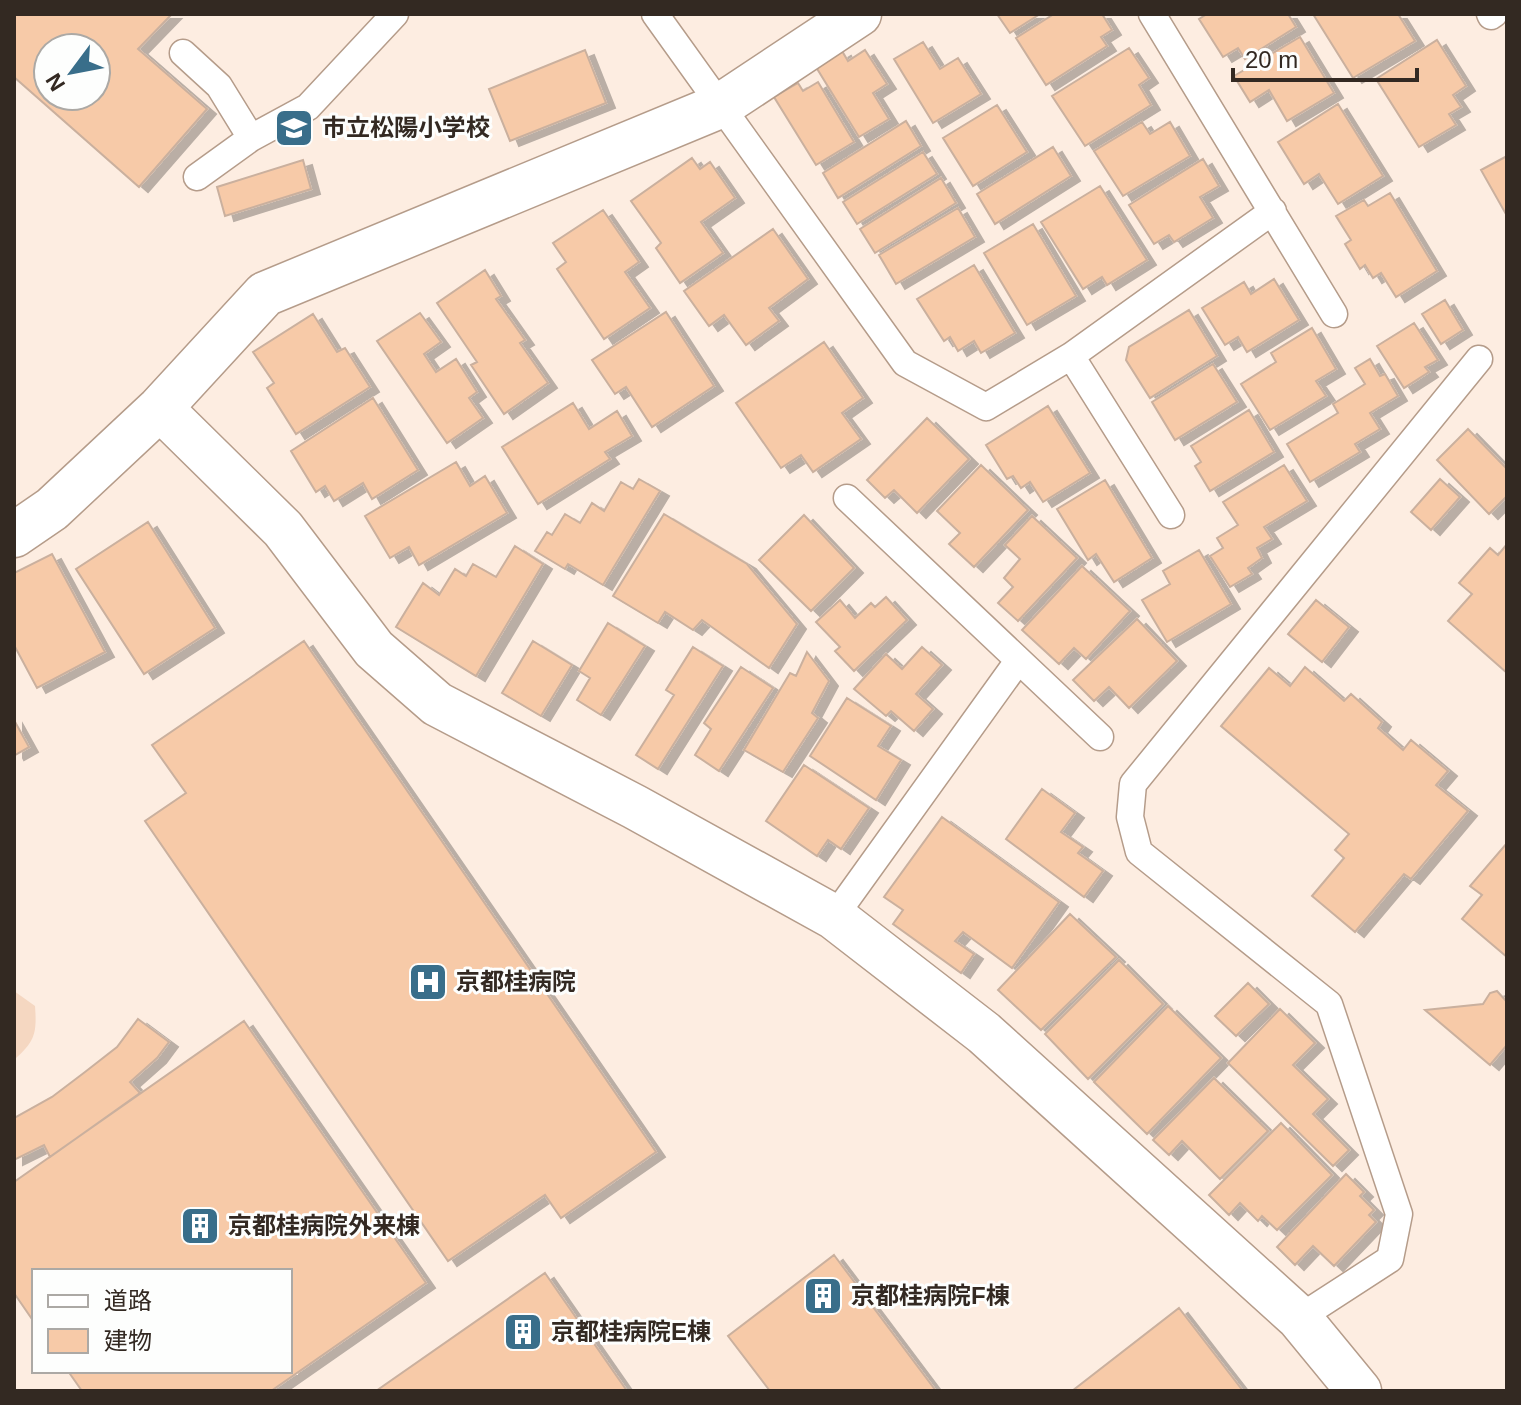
<svg xmlns="http://www.w3.org/2000/svg" width="1521" height="1405" viewBox="0 0 1521 1405" font-family="Arial,'Noto Sans JP',sans-serif">
	<style>
		.green { fill: #f5d7c1 }
		.building { fill: #f7caa8; stroke: #cab09e; stroke-width: 2; fill-rule: evenodd; filter: url(#shadow) }
		.lines { fill: none; stroke-linecap: round; stroke-linejoin: round }
		.lane-casing { stroke: #b59c8a; stroke-width: 29 }
		.street-casing { stroke: #b59c8a; stroke-width: 47 }
		.lane { stroke: #fff; stroke-width: 26 }
		.street { stroke: #fff; stroke-width: 44 }
		.labels { text-anchor: middle; stroke-width: 6; stroke-linejoin: round; paint-order: stroke }
		.poi-label { font-size: 24px; font-weight: bold; fill: #332922; stroke: #fdfefd; text-anchor: start }
	</style>
	<defs>
		<filter id="shadow"><feDropShadow dx="9" dy="5" stdDeviation="0" flood-color="#0004"/></filter>
	</defs>
	<rect width="100%" height="100%" fill="#fdede1"/>
	<path class="green" d="M14,991L35,1006C37,1034 35,1041 14,1060Z"/>
	<path class="building" d="M14,14H172L138,49L207,109L139,187L14,77ZM48,48H96V96H48Z
		M997,14H1040L1010,33Z
		M1054,14H1102L1112,30L1101,37L1107,46L1046,85L1016,38Z
		M1207,14H1288L1296,27L1245,59L1238,48L1223,57L1199,19Z
		M1313,14H1398L1415,41L1353,78Z
		M1300,37L1334,93L1287,121L1269,90L1250,102L1234,76Z
		M1437,40L1466,86L1453,95L1461,107L1449,114L1456,125L1419,147L1376,79Z
		M923,42L940,69L958,58L981,94L933,123L894,59Z
		M1129,48L1149,78L1139,85L1151,105L1085,146L1052,96Z
		M585,50L606,103L510,141L489,89Z
		M865,50L887,84L873,93L889,119L859,137L816,67L842,51L848,61Z
		M818,82L854,142L816,165L774,97L798,83L803,91Z
		M1338,104L1383,176L1338,204L1319,174L1304,184L1278,142Z
		M997,105L1027,152L973,186L943,138Z
		M906,121L921,146L838,198L823,173Z
		M1142,122L1150,134L1170,122L1190,156L1123,196L1094,151Z
		M1053,147L1071,176L995,224L977,194Z
		M923,152L937,174L857,224L843,202Z
		M1507,156V216L1481,170Z
		M692,158L700,169L710,162L735,198L701,222L723,253L680,283L656,248L661,243L631,201Z
		M1203,159L1219,186L1200,197L1213,218L1174,242L1169,235L1154,244L1129,205Z
		M303,160L311,189L225,216L217,187Z
		M941,178L956,203L875,253L860,229Z
		M1100,186L1147,260L1107,285L1102,277L1083,289L1041,222Z
		M1390,193L1437,271L1396,297L1381,273L1373,278L1365,265L1360,269L1345,244L1351,240L1336,216L1364,200L1368,206Z
		M958,208L975,237L896,284L879,255Z
		M603,210L639,262L625,272L650,308L604,339L557,269L566,262L553,243Z
		M1033,224L1076,296L1027,325L984,253Z
		M773,229L808,279L769,308L779,321L746,345L724,315L709,326L684,291Z
		M974,265L1015,333L981,353L974,341L958,351L950,337L944,341L917,299Z
		M485,270L501,296L496,299L525,340L520,343L548,383L504,414L471,365L477,362L437,303Z
		M1274,279L1299,320L1247,352L1238,337L1225,345L1202,308L1244,282L1251,294Z
		M1445,300L1463,330L1441,344L1422,314Z
		M1189,310L1217,356L1150,398L1126,360L1129,347Z
		M666,312L714,386L652,427L626,387L615,394L592,360Z
		M420,313L441,342L424,354L436,372L456,359L477,392L469,398L483,418L447,443L377,341Z
		M313,314L337,352L345,348L370,387L296,434L267,388L274,383L253,352Z
		M1414,323L1438,360L1425,367L1429,372L1404,388L1377,346Z
		M1312,328L1336,369L1316,381L1326,396L1270,430L1241,384L1276,362L1271,353Z
		M824,342L863,398L842,413L861,439L813,472L801,455L781,468L736,403Z
		M1370,359L1380,376L1385,374L1398,396L1370,413L1380,429L1355,444L1360,452L1310,482L1287,444L1338,413L1333,404L1365,384L1355,368Z
		M1213,364L1237,402L1175,440L1152,402Z
		M373,398L418,470L372,499L363,483L334,501L325,486L316,492L291,451Z
		M573,403L589,429L617,411L632,436L605,452L610,459L538,504L502,447Z
		M1048,406L1090,473L1043,502L1030,482L1021,488L1013,476L1007,479L986,445Z
		M1249,410L1274,452L1210,491L1195,466L1201,462L1191,446Z
		M927,418L969,459L917,513L894,490L885,498L867,480Z
		M1468,429L1507,469V496L1489,514L1437,460Z
		M456,462L470,486L485,476L507,513L419,565L409,547L390,558L365,516Z
		M981,465L1028,510L974,567L949,544L960,533L937,511Z
		M1284,465L1307,501L1264,527L1272,539L1257,548L1262,558L1248,568L1252,574L1230,587L1210,556L1223,548L1217,538L1238,525L1223,502Z
		M639,479L660,491L603,585L568,564L565,569L535,551L547,532L552,535L565,514L580,523L592,503L604,511L621,482L633,489Z
		M1440,479L1460,497L1431,530L1411,512Z
		M1105,480L1152,558L1114,582L1096,554L1088,560L1057,509Z
		M664,514L747,564L797,624L769,668L702,620L693,630L665,612L658,623L613,596Z
		M804,515L854,568L811,611L759,560Z
		M1032,516L1077,558L1018,621L998,603L1013,587L1004,578L1020,559L1005,545Z
		M148,522L215,628L144,674L76,569Z
		M1507,544V673L1448,621L1472,594L1459,583L1490,548L1498,555Z
		M515,546L543,564L476,676L396,627L423,583L439,595L455,569L466,576L473,564L496,577Z
		M1199,550L1231,604L1167,642L1142,600L1170,584L1163,571Z
		M52,554L105,652L37,688L14,645V573Z
		M1082,566L1130,611L1086,659L1074,648L1059,664L1022,630Z
		M886,597L907,620L854,671L835,651L840,647L816,622L840,600L855,618L871,603L875,607Z
		M1316,600L1349,627L1322,662L1288,634Z
		M1137,619L1177,661L1129,708L1109,687L1094,701L1073,680Z
		M608,623L645,646L601,715L577,700L590,678L579,671Z
		M304,641L656,1152L561,1218L545,1195L448,1261L145,821L186,793L152,745Z
		M533,641L572,665L541,716L502,693Z
		M693,647L723,666L658,769L636,755L674,695L666,690Z
		M922,647L942,665L916,694L933,709L914,731L891,711L886,716L854,689L886,654L902,669Z
		M807,652L829,681L812,713L818,718L783,772L744,750L790,673L796,676Z
		M741,667L773,688L719,771L695,755L711,729L704,723Z
		M1305,667L1344,701L1351,694L1382,722L1378,728L1403,750L1411,740L1448,771L1436,785L1468,811L1411,879L1404,874L1355,932L1312,896L1344,858L1335,850L1349,834L1221,726L1269,668L1290,686Z
		M847,698L891,726L878,746L901,760L876,800L810,756Z
		M14,720L29,747L15,755L14,753Z
		M804,765L869,808L841,849L828,840L817,856L766,821Z
		M1042,789L1075,813L1061,832L1083,847L1078,853L1103,871L1084,897L1006,839Z
		M942,817L1059,902L1012,968L963,932L955,941L974,954L961,973L893,924L903,910L884,897Z
		M1507,843V957L1462,919L1482,895L1470,886Z
		M1070,914L1116,957L1041,1030L998,990Z
		M1119,960L1163,1004L1088,1079L1045,1034Z
		M1248,983L1269,1004L1236,1036L1215,1016Z
		M1497,991L1507,1002V1045L1490,1065L1425,1010L1483,1004L1490,993Z
		M1168,1006L1221,1058L1147,1134L1094,1082Z
		M1280,1009L1315,1043L1293,1065L1328,1099L1313,1114L1349,1150L1333,1166L1228,1063Z
		M138,1019L169,1042L157,1058L130,1082L140,1093L50,1157L44,1145L14,1160V1118L52,1097L85,1072L117,1047Z
		M244,1021L426,1283L271,1391H82L68,1371H290V1271H34V1322L14,1293V1182Z
		M1214,1078L1268,1131L1220,1179L1182,1141L1169,1155L1153,1140Z
		M1281,1123L1332,1175L1277,1230L1262,1216L1258,1221L1240,1203L1229,1215L1209,1195Z
		M1346,1174L1364,1192L1360,1196L1374,1210L1369,1215L1376,1222L1334,1266L1313,1246L1295,1265L1277,1247Z
		M834,1255L936,1391H770L728,1336Z
		M545,1273L627,1391H376Z
		M1179,1308L1243,1391H1072Z"/>
	<g class="lines">
		<g class="lane-casing">
			<path id="lane" d="M655,14L905,363L986,407L1071,356L1273,211
				M1152,14L1334,314
				M1490,14L1491,16L1494,14
				M183,53L219,86L251,138
				M197,177L251,138L308,107L395,14
				M1071,356L1171,515
				M847,498L1100,737
				M834,917L1018,661
				M1299,1318L1390,1259L1399,1214L1329,1004L1139,852L1130,817L1133,784L1479,359"/>
		</g>
		<g class="street-casing">
			<path id="street" d="M160,408L283,529L374,649L437,704L635,807L834,917L984,1033L1299,1318L1359,1391
				M14,535L52,509L160,408L265,294L720,106L859,14"/>
		</g>
		<use href="#lane" class="lane"/>
		<use href="#street" class="street"/>
	</g>
	<defs>
		<g id="school-square" transform="scale(2)"><rect x="-9" y="-9" width="18" height="18" rx="4" fill="#396e8a" stroke="#fdfefd"/><path d="M0-5L7-2L0 1L-7-2ZM-4 1L0 2.5L4 1V4Q0 6-4 4Z" fill="#fff"/></g>
		<g id="hospital-square" transform="scale(2)"><rect x="-9" y="-9" width="18" height="18" rx="4" fill="#396e8a" stroke="#fdfefd"/><path d="M-5-5h3v3.5h4V-5h3V5h-3V1.5h-4V5h-3Z" fill="#fff"/></g>
		<g id="building-square" transform="scale(2)"><rect x="-9" y="-9" width="18" height="18" rx="4" fill="#396e8a" stroke="#fdfefd"/><path d="M-4-6H4V6H1V3H-1V6H-4ZM-2.5-4.3h1.7v1.8h-1.7ZM.8-4.3h1.7v1.8H.8ZM-2.5-1h1.7V.8h-1.7ZM.8-1h1.7V.8H.8Z" fill="#fff"/></g>
	</defs>
	<g fill-rule="evenodd">
		<use href="#school-square" x="294" y="128"/>
		<use href="#hospital-square" x="428" y="982"/>
		<use href="#building-square" x="200" y="1226"/>
		<use href="#building-square" x="823" y="1296"/>
		<use href="#building-square" x="523" y="1332"/>
	</g>
	<g class="labels">
		<g class="poi-label">
			<text x="322" y="136">市立松陽小学校</text>
			<text x="456" y="990">京都桂病院</text>
			<text x="228" y="1234">京都桂病院外来棟</text>
			<text x="851" y="1304">京都桂病院F棟</text>
			<text x="551" y="1340">京都桂病院E棟</text>
		</g>
	</g>
	<rect width="1521" height="1405" fill="none" stroke="#332922" stroke-width="32"/>
	<rect x="32" y="1269" width="260" height="104" fill="#fdfefd" stroke="#aca9a5" stroke-width="2"/>
	<rect x="48" y="1295" width="40" height="12" fill="#ffffff" stroke="#aca9a5" stroke-width="2"/>
	<text x="104" y="1309" font-size="24" fill="#332922">道路</text>
	<rect x="48" y="1329" width="40" height="24" fill="#f7caa8" stroke="#aca9a5" stroke-width="2"/>
	<text x="104" y="1349" font-size="24" fill="#332922">建物</text>
	<g transform="translate(72 72) rotate(238)"><circle r="38" fill="#fdfefd" stroke="#aca9a5" stroke-width="2"/>
	<path d="M0-6L14 30L0 20L-14 30Z" fill="#396e8a"/>
	<text y="-12" font-size="22" font-weight="bold" text-anchor="middle" fill="#332922">N</text>
	</g>
	<path d="M1233 68v12h184v-12" fill="none" stroke="#332922" stroke-width="4"/>
	<text x="1245" y="68" font-size="24" fill="#332922" stroke="#fdfefd" stroke-width="6" paint-order="stroke">20 m</text>
</svg>
